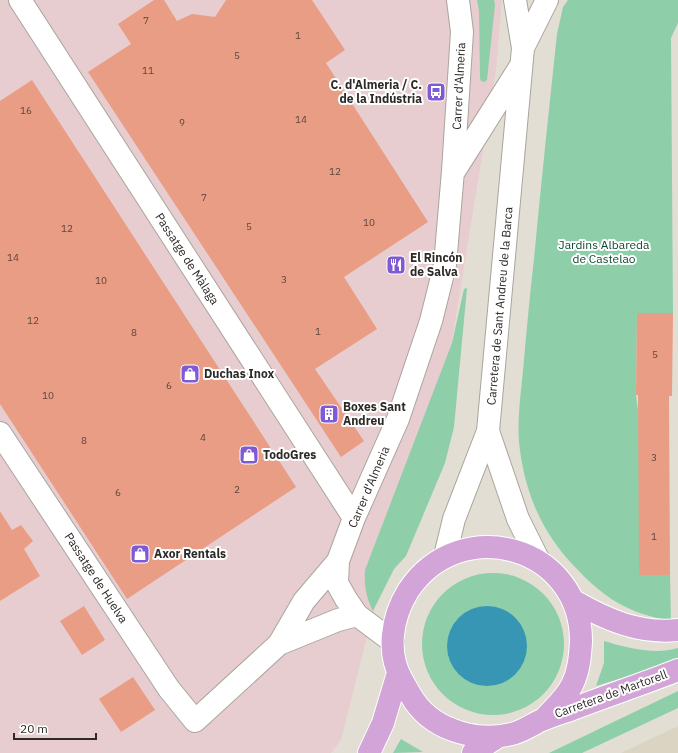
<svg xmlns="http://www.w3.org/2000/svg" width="678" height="753" viewBox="0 0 678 753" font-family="'IBM Plex Sans',sans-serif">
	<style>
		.built { fill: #dcd4c3 }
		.industrial { fill: #e7cdd0 }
		.green { fill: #8ecfaa }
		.water { fill: #3796b3 }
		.building { fill: #e99d84 }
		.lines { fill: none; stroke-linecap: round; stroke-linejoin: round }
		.minor-casing { stroke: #a9a59c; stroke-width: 24 }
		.major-casing { stroke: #fff; stroke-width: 24 }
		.minor { stroke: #fff; stroke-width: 22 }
		.major { stroke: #d2a4d7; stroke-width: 22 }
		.labels { text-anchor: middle; stroke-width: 4; stroke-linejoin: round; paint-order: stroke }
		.number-label { font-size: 10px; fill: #5b473e }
		.poi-label { font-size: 12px; font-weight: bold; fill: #2c2a26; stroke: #fff; text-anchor: start }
		.street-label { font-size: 12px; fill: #2c2a26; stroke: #fff }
		.park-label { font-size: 12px; fill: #0b492e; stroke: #fff }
	</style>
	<rect width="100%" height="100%" fill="#e2ded4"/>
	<path class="built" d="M678,726V753H621Z"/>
	<path class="industrial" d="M0,0H502L496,70L432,464L375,605L341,740L331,753H0Z"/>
	<path class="green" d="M477,0H494L495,5L487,80L484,82L481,81L480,78L479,11Z
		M568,0H678V23L671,38L673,313H637L636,395L639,418L670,575L671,621C628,613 605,599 575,567C541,532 524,491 519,442C517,415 522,386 524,359C527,326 530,293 534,259C541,184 549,109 557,34L563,7Z
		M467,288L454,427L445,463L406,556L394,569L373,611C366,597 364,586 365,570L452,343L464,289Z
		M422 644a71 71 0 1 1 142 0a71 71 0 1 1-142 0Z
		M604,641C627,648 655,655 678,648V661L596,686L604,663Z
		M678,691V708L582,753H549Z
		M401,739L423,752L393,753Z"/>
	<path class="water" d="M447 646a40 40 0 1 1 80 0a40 40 0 1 1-80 0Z"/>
	<path class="building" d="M154,0H164L177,21L192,14L215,17L226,0H312L345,50L326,63L428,222L344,277L377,329L315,369L364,441L341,457L88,72L131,44L118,24Z
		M32,80L296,487L127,599L0,404V101Z
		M637,313H673L672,396H669L670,575H639L638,395H636Z
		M0,511L12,530L21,525L33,541L24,549L40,576L0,601Z
		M84,606L105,640L82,655L60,621Z
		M133,677L155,710L121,732L99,699Z"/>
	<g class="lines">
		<g class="minor-casing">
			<path id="minor" d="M20,0L354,518
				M523,48L547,0
				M455,170L520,67
				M488,431L518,519L539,561
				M0,433L169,689L195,721L279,644L304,601L338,561
				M445,556L454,519L488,431L523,48L515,0
				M393,642L357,615L346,599L337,583L338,561L354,518L398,419L431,321L445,265L453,171L462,32L458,0
				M279,644L338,620L357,615"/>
		</g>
		<g class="major-casing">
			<path id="major" d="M574,601C607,620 639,634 678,630
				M544,719C554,708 565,699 572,685C579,671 580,657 581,642C582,546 460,512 408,591C392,617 386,652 402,680C406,687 410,695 415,702C436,732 482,743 515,733C525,730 533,724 542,720C551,716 561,713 570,710C606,696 643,684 678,670
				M369,753L383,723L398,673
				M473,753L499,736"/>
		</g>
		<use href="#minor" class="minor"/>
		<use href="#major" class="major"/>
	</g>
	<defs>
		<g id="bus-square" transform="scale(1)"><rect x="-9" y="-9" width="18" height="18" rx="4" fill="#7f5ad4" stroke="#fff"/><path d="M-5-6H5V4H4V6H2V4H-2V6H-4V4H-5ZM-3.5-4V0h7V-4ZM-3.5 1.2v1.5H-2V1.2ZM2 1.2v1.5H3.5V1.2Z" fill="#fff"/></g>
		<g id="restaurant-square" transform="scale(1)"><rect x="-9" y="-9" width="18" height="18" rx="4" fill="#7f5ad4" stroke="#fff"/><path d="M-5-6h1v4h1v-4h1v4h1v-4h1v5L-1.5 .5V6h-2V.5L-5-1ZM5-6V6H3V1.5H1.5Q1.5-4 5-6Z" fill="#fff"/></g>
		<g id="shop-square" transform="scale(1)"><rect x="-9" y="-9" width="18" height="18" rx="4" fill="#7f5ad4" stroke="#fff"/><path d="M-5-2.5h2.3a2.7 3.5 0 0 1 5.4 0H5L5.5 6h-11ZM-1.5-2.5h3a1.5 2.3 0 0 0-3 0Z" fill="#fff"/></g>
		<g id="building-square" transform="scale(1)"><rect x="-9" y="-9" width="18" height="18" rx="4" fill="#7f5ad4" stroke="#fff"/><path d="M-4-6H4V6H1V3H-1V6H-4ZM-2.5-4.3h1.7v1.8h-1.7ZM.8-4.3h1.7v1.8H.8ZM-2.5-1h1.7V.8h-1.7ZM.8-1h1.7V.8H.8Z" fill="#fff"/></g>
	</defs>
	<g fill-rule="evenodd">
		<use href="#bus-square" x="436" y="92"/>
		<use href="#restaurant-square" x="396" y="265"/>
		<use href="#shop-square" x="190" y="374"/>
		<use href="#building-square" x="329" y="414"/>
		<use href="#shop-square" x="249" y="455"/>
		<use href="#shop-square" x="140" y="554"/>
	</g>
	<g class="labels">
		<g class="number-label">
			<text x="146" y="24">7</text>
			<text x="298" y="39">1</text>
			<text x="237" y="59">5</text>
			<text x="148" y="74">11</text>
			<text x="26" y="114">16</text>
			<text x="301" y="123">14</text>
			<text x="182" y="126">9</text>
			<text x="335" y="175">12</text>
			<text x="204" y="201">7</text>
			<text x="369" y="226">10</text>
			<text x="249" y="230">5</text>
			<text x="67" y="232">12</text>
			<text x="13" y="261">14</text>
			<text x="284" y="283">3</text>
			<text x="101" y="284">10</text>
			<text x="33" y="324">12</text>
			<text x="318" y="335">1</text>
			<text x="134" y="336">8</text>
			<text x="655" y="358">5</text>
			<text x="169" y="389">6</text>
			<text x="48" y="399">10</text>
			<text x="203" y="441">4</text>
			<text x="84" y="444">8</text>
			<text x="654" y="461">3</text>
			<text x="237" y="493">2</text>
			<text x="118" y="496">6</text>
			<text x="654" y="540">1</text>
		</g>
		<g class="poi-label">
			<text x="422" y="89" text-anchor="end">C. d'Almeria / C.<tspan x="422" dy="14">de la Indústria</tspan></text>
			<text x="410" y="262">El Rincón<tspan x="410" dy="14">de Salva</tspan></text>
			<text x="204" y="378">Duchas Inox</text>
			<text x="343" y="411">Boxes Sant<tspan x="343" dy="14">Andreu</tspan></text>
			<text x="263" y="459">TodoGres</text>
			<text x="154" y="558">Axor Rentals</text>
		</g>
		<g class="street-label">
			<text transform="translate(459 86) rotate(-87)" y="4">Carrer d'Almeria</text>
			<text transform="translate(187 259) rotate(57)" y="4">Passatge de Màlaga</text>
			<text transform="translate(500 306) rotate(-85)" y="4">Carretera de Sant Andreu de la Barca</text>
			<text transform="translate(369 487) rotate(-67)" y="4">Carrer d'Almeria</text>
			<text transform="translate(96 578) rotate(57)" y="4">Passatge de Huelva</text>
			<text transform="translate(611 694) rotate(-20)" y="4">Carretera de Martorell</text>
		</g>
		<g class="park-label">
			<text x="604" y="249">Jardins Albareda<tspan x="604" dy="14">de Castelao</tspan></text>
		</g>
	</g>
	<path d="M14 733v6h82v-6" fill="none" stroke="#2c2a26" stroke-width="2"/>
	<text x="20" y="733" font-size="12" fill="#2c2a26" stroke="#ffffff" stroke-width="3" paint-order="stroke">20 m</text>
</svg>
